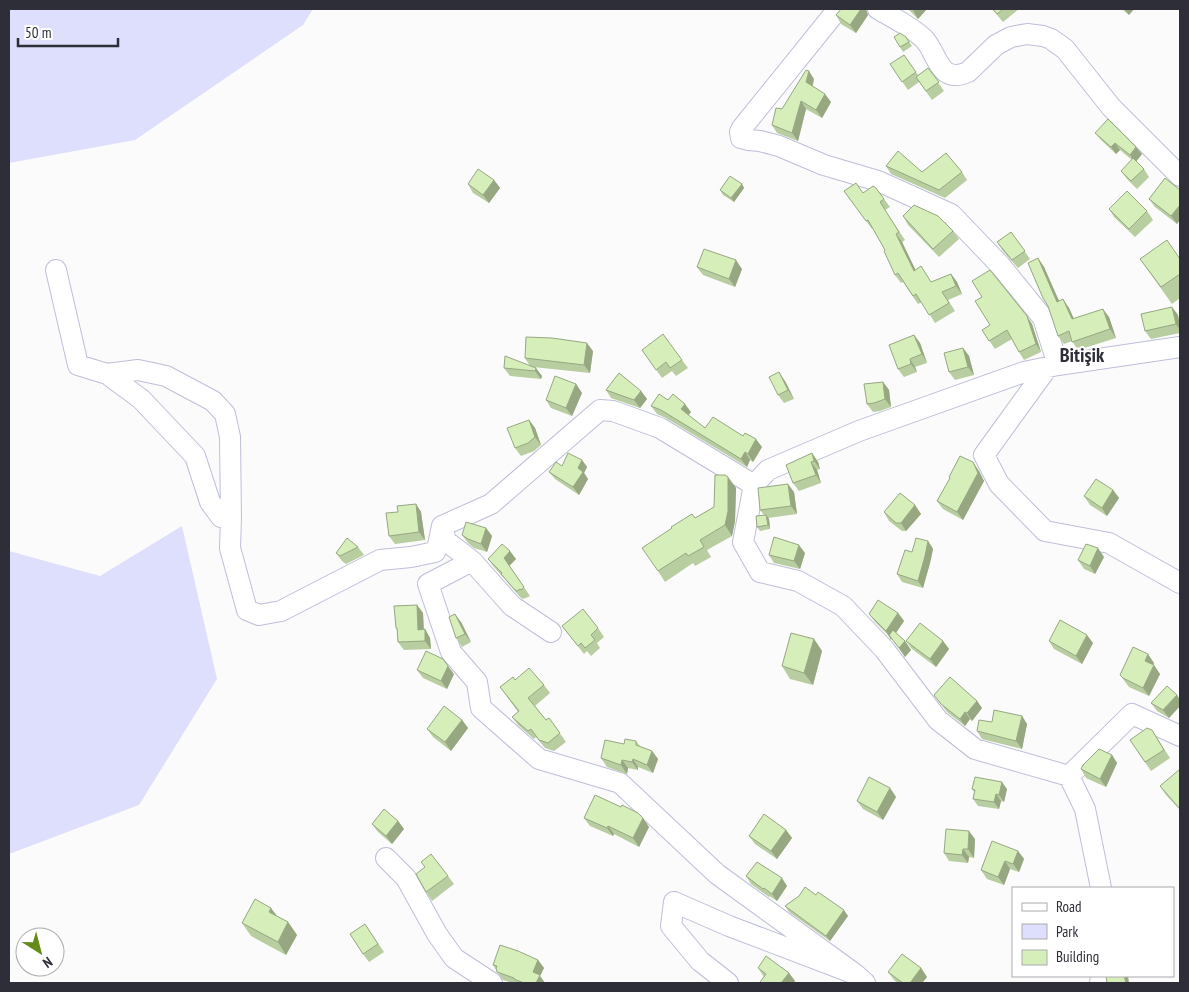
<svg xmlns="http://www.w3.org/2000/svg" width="1189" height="992" viewBox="0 0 1189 992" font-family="'PT Sans Narrow',sans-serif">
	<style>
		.green { fill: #dddffd }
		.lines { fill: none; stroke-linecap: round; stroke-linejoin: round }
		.minor-casing { stroke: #bdbfd8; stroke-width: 22 }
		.minor { stroke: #fff; stroke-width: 20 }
		.wall { fill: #b8cda0 }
		.shaded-wall { fill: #96a782 }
		.building { fill: #d6eeba; stroke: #96a782 }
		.labels { text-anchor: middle; stroke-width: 4; stroke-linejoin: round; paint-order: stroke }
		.quarter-label { font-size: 20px; font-weight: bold; fill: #2d2e38; stroke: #fff }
	</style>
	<rect width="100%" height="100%" fill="#fbfbfb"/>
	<path class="green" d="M9,9H313L303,25L135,140L9,163Z
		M182,526L217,679L139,805L9,854V551L100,576Z"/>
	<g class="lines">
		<g class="minor-casing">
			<path id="minor" d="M838,9L742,128L740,132L741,138L749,140L760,141L779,146L824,165L878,181L951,214L1000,265L1043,318L1058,365
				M878,9C893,18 911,26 924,39C938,53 938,85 968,72L996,45L1011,37L1027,34L1043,36L1051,39L1065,49L1111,107L1180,176
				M56,270L78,365L107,374L141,399L195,456L210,502L221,517L231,518
				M1047,368L984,455L999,484L1045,531L1109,543L1180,583
				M107,374L138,370L166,376L213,401L225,414L230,437L231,518L230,548L247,610L259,615L281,611L380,560L411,557L435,552L438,545L442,526
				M472,561L446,541L442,526L491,504L600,410L613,411L660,428L754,485
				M551,632L512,606L472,561L428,584L451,652L477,682L481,708L539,759L620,783L717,874L855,974
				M1069,776L1132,714L1180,736
				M386,858L406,878L437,934L454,958L492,983
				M1101,888L1085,809L1069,776L975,749L938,720L884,649L843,606L798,581L760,572L743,542L754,485L768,470L859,431L1024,372L1058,365L1180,347
				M728,983L700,961L671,926L674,902L729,926L855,974L865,983
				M1100,983L1101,976"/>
		</g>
		<use href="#minor" class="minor"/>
	</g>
	<path class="wall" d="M841,9H866L868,15L856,33L841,24L836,15Z
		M908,9H927L918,19Z
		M992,9H1019L1003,22Z
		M1122,9H1134L1129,15Z
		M906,37L912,46L903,52L900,47Z
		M904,55L918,75L928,68L944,91L932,100L919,82L908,90L890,64Z
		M814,79L813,86L831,102L822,118L806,109L798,141L777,133L772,125L782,109Z
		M1095,133L1142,154L1136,161L1144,169L1149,177L1137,189L1127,179L1121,171L1132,160L1120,150L1116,154L1101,140Z
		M886,166L922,172H962L967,180L945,198L891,174Z
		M1165,178L1177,224L1155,207L1149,199Z
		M494,180L500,188L489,203L473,193L468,184Z
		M742,184L744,188L734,202L723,195L720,190Z
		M876,188L890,207L885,210L905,240L902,242L915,270L931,282L951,274L957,282L962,294L948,300L955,311L935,323L922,302L918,304L903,282L901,283L895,275L885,250L873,228L872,229L844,191L863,193Z
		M1109,209L1147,211L1153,220L1135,237L1114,217Z
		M903,216L953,231L959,239L939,257L908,225Z
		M1011,232L1030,259L1018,268L1003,251L997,242Z
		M1038,258L1044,267L1059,301L1069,308L1074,319L1109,317L1116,338L1078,350L1072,341L1064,344L1058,336Z
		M1140,259H1180V298L1172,304Z
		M697,267L742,269L735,287L703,275Z
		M1178,315L1180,326V333L1151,339L1145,331Z
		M1032,324L1041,352L1024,360L1019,352L1012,339L995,349L982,330Z
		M914,335L920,343L927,363L915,367L917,372L904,377L898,369Z
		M963,348L969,356L974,375L955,380L949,372Z
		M642,350L682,360L688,368L676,376L672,371L662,378Z
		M593,351L590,373L533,367L542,376L541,379L510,376L504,368L530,366L525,358Z
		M785,381L794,399L784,403L778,395Z
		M883,382L889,390L891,407L880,411L873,412L867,404Z
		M576,384L582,393L572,416L551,408L546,400Z
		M606,390L641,391L647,399L640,408L611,398Z
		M668,400L691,412L688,415L705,428L762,447L753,462L750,460L747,467L666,418L657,414L651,406Z
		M529,420L535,428L541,445L534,451L521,456L515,448Z
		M812,453L818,462L820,469L817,470L821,483L799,491L793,483Z
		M582,460L587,467L584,473L588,479L579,495L555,479L549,472L562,466Z
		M979,471L984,481L963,520L943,509L937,501L950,479L949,477Z
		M728,477L736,488L735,521L732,536L707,550L711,557L695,566L693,563L665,582L658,571L695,518L714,507Z
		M1113,490L1119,498L1107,516L1090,505L1084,496Z
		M794,492L797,514L768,518L769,519L770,529L760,531L757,527L764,515L760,510Z
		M416,504L421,512L425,540L395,544L389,536L398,512Z
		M915,505L921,514L906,531H902L889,521L884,512Z
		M486,528L492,536L487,552L474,548L468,543L462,535Z
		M928,541L933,549L930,563L923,588L902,582L897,574L912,552Z
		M358,547L364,555L346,564L342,561L336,553Z
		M805,553L800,569L774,563L769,555Z
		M1104,557L1095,574L1084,569L1078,560Z
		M488,559H516L509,566L530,596L526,598H525L523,599L520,597L503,577L494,567Z
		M417,605L423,613L424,629H425L430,638L431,649L404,650L398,642L397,630L396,628Z
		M898,613L904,621L896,633L905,641L911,650L905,657L892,639L875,622L869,614Z
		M461,622L471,642L462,647L456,638Z
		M562,626L598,628L604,637L597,643L600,648L591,656L587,651L584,654Z
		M814,639L822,651L813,685L790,679L782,666Z
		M906,641H943L949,649L936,667L912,649Z
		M1049,641L1093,643L1082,664L1054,649Z
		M1154,663L1153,665L1160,674L1149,696L1129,687L1120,675Z
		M417,670L454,674L447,689L423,678Z
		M515,680L544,685L550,693L535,706L546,720L549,718L566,742L554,751L545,748L536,737L534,739L518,725L512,717L518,712L500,687Z
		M934,695L977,701L982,708L972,721L970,719L965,726L947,712Z
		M1177,695L1180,700V706L1169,718L1157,711L1151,703Z
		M1022,716L1027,724L1022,749L982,739L977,731L992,722Z
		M462,720L468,728L451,751L433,737L427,729Z
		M1152,730L1170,758L1151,771L1130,740Z
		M636,741L640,746L652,751L658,759L653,773L638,767V770L628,768L627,774L607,767L601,758L624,744Z
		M1112,755L1117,763L1106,787L1086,778L1081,769Z
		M1180,770V810L1166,795L1160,786Z
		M890,788L896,797L883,820L863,809L857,801Z
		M972,789H1007L1004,802L1001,801L999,809L978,806L973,799L974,792Z
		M584,818H643L649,827L639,847L614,834L613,836L590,826Z
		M398,821L404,829L392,844L378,832L372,824Z
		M786,830L792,838L777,859L755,844L749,836Z
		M975,839L974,858L969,857L968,863L949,861L944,853Z
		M1018,851L1024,859L1019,872L1010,869L1004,885L987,879L981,870Z
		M448,876L454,884L432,901L426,892Z
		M746,876L787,886L777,901L769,896V897L751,884Z
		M816,895L848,916L830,941L789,912L785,906Z
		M277,916L288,922L297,935L286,955L251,936L242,923Z
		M365,924L384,952L369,962L363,954Z
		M538,960L544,968L540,976L545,983H512L503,980L493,965Z
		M758,968L789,973L795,981L793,983H761L760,982L764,977Z
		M921,968L927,977L922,983H898L894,980L888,972Z"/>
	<path class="shaded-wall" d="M861,9H866L868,15L856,33L850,25Z
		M914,9H927L918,19L913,10Z
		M1124,9H1134L1129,15Z
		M809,71L814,79L811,90L806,82Z
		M825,94L831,102L822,118L816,110Z
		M801,101L806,109L798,141L792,133Z
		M1115,143L1120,150L1116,154L1111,147Z
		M1136,147L1142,154L1135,163L1130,155Z
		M494,180L500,188L489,203L483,195Z
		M742,184L744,188L734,202L731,198Z
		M1180,205V220L1177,224L1171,216Z
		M896,234L902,242L920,279L914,271Z
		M1038,258L1044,267L1063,310L1057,302Z
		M736,260L742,269L735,287L729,279Z
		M951,274L957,282L962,294L956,286Z
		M1063,299L1069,308L1078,328L1072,319Z
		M1172,307L1178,315L1180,326V330L1176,324Z
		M1103,309L1109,317L1116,338L1110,329Z
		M1027,316L1032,324L1041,352L1036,344Z
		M914,335L920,343L927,363L922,354Z
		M587,343L593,351L590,373L584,365Z
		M963,348L969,356L974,375L968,367Z
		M910,359L915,367L917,372L911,364Z
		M536,368L542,376L541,379L535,371Z
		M779,372L785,381L794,399L788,390Z
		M883,382L889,390L891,407L885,399Z
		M576,384L582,393L572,416L566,408Z
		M641,391L647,399L640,408L634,400Z
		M685,404L691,412L687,417L681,409Z
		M529,420L535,428L541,445L535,437Z
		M756,439L762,447L753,462L748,454Z
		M745,452L750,460L747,467L741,459Z
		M812,453L818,462L820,469L814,461Z
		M582,460L587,467L584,473L588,479L579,495L573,487L578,468Z
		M811,462L817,470L821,483L816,475Z
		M973,462L979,471L984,481L963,520L957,512Z
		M728,477L736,488L735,521L732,536L725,525Z
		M788,484L794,492L797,514L791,506Z
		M1113,490L1119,498L1107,516L1102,508Z
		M416,504L421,512L425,540L419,532Z
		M915,505L921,514L906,531L901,523Z
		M766,515L769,519L770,529L768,525Z
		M486,528L492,536L487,552L481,544Z
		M928,541L933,549L930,563L923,588L918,581Z
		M799,545L805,553L800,569L794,561Z
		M1098,548L1104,557L1095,574L1090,566Z
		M510,551L516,559L509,566L530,596L504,558Z
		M417,605L423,613L424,638L418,630Z
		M898,613L904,621L891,640L886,631Z
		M455,614L461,622L471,642L465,634Z
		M425,629L430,638L431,649L425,641Z
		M1087,635L1093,643L1082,664L1076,656Z
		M814,639L822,651L813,685L804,673Z
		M905,641L911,650L905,657L899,648Z
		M943,641L949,649L936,667L930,659Z
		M1148,654L1154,663L1151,669L1145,661Z
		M1154,665L1160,674L1149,696L1143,688Z
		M448,666L454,674L447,689L441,681Z
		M1177,695L1180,700V706L1169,718L1163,710Z
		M977,701L982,708L972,721L967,713Z
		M965,712L970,719L965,726L960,719Z
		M1022,716L1027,724L1022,749L1016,741Z
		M462,720L468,728L451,751L445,742Z
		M652,751L658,759L653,773L647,765Z
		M1112,755L1117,763L1106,787L1100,779Z
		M633,759L638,767V770L632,762Z
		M622,760L628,768L627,774L621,765Z
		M1002,782L1007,789L1004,802L999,795Z
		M890,788L896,797L883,820L877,812Z
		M996,794L1001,801L999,809L994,802Z
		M643,818L649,827L639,847L633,838Z
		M398,821L404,829L392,844L386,836Z
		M608,826L614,834L613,836L607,828Z
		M786,830L792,838L777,859L771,851Z
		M969,831L975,839L974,858L968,849Z
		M963,849L969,857L968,863L962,855Z
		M1018,851L1024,859L1019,872L1013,864Z
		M1005,861L1010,869L1004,885L998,877Z
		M782,878L787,886L777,901L772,894Z
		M271,908L280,920L269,912Z
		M844,910L848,916L830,941L826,936Z
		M288,922L297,935L286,955L278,942Z
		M538,960L544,968L540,976L545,983H536L533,972Z
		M921,968L927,977L922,983H910Z
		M789,973L795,981L793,983H781Z
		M1124,976H1128L1129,983H1126Z"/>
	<path class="building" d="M841,9H861L850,25L836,15Z
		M993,9H1003L997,14Z
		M900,33L906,37L909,42L900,47L894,37Z
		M904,55L916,72L902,82L890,64Z
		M928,68L939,82L926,91L916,77Z
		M806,70L809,71L806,82L825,94L816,110L801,101L792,133L772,125L776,108L782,109Z
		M1108,119L1136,147L1130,155L1115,143L1111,147L1095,133Z
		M898,151L922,172L946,153L962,172L939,190L886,166Z
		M1133,158L1144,169L1131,181L1121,171Z
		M478,169L494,180L483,195L468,184Z
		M730,176L742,184L731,198L720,190Z
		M1165,178L1180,190V205L1171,216L1149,199Z
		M856,183L863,193L873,186L876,188L884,199L880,202L899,232L896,234L914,271L921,266L931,282L951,274L956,286L942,292L949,303L929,315L916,294L913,296L898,273L895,275L884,251L885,250L868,220L866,221L844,191Z
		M1127,191L1147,211L1129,229L1109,209Z
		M914,205L938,216L953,231L933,249L903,216Z
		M1011,232L1025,251L1012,260L997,242Z
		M1167,240L1180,259V274L1161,287L1140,259Z
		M704,249L736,260L729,279L697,267Z
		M1038,258L1057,302L1063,299L1072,319L1103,309L1110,329L1072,342L1069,331L1058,336L1048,306L1043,298L1028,263Z
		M990,270L1027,316L1036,344L1019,352L1007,330L989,341L982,330L990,325L975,301L982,297L972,281Z
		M1172,307L1176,324L1145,331L1141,314Z
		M663,334L682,360L670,368L666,362L656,370L642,350Z
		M914,335L922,354L910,359L911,364L898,369L889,345Z
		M526,337L552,338L587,343L584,365L525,358Z
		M963,348L968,367L949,372L944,353Z
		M505,356L536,368L535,371L504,368Z
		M779,372L788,390L778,395L769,377Z
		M619,373L641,391L634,400L606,390Z
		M555,376L576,384L566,408L546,400Z
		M883,382L885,399L874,403L867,404L864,384Z
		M659,394L668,400L673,394L685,404L681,409L705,428L713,417L743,436L745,433L756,439L748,454L745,452L741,459L661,410L651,406Z
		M529,420L535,437L528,443L515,448L507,428Z
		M568,453L582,460L578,468L583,472L573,487L549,472L556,462L562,466Z
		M812,453L814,461L811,462L816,475L793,483L786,465Z
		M960,456L973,462L978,473L957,512L937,501L950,478L949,477Z
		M715,475H725L728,477V511L725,525L700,540L704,547L688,556L686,553L658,571L642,548L672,528L671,527L692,514L695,518L714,507Z
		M1096,479L1113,490L1102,508L1084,496Z
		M788,484L791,506L760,510L758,488Z
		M900,493L915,505L901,523H896L884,512Z
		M416,504L419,532L389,536L386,513L398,512L397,506Z
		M766,515L768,525L757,527L756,516Z
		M466,522L486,528L481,544L468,539L462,535Z
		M774,537L799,545L794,561L769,555Z
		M347,538L358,547L340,556L336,553Z
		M916,538L928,541L925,556L918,581L897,574L905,550L912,552Z
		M502,544L510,551L504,558L524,587L521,590L520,589L517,591L514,589L501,574L502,573L488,559Z
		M1086,544L1098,548L1090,566L1078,560Z
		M878,600L898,613L886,631L869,614Z
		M417,605L418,630L425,629V641L398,642L397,628H396L394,606Z
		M583,609L598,628L591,635L595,640L585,648L581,643L578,646L562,626Z
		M455,614L465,634L456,638L449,617Z
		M1060,620L1087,635L1076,656L1049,641Z
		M920,623L943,641L930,659L906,641Z
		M893,630L905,641L899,648L889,635Z
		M791,633L814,639L804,673L782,666Z
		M1133,647L1148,654L1145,661L1154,665L1143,688L1123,678L1120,675Z
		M426,651L443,659L448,666L441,681L417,670Z
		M529,668L544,685L528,698L546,720L549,718L560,733L548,743L539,740L531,729L528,731L512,717L519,711L500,687L513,677L515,680Z
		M950,677L977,701L967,713L965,712L960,719L941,704L934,695Z
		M1167,686L1177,695L1163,710L1151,703Z
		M444,706L462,720L445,742L427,729Z
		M994,710L1022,716L1016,741L977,731L979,720L992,722Z
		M1147,728L1152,730L1164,750L1145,762L1130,740Z
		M625,739L636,741V745L652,751L647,765L633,759L632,762L622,760L621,765L601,758L605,740L624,744Z
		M1099,749L1112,755L1100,779L1081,769L1083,765Z
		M1180,769V809L1160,786Z
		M869,777L890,788L877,812L857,801Z
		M975,777L1002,782L999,795L996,794L994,802L973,799L975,790L972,789Z
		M595,795L621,807L622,805L638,813L643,818L633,838L608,826L607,828L584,818Z
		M384,809L398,821L386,836L372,824Z
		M764,814L786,830L771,851L749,836Z
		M946,829L969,831L968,849H963L962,855L944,853Z
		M992,841L1018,851L1013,864L1005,861L998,877L981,870Z
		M431,854L448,876L426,892L416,874L425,867L421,862Z
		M757,862L782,878L772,894L764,888L763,889L746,876Z
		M805,887L816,895L818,892L844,910L826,936L785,906L799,896Z
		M255,899L271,908L269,912L288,922L278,942L242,923Z
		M365,924L378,944L363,954L350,934Z
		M500,945L518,951L538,960L533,972L540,975L536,983H524L514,979V978L497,972L496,968L497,966L493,965Z
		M902,954L921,968L910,983H903L888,972Z
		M766,956L789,973L781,983H762L760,982L766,974L758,968Z
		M1106,976H1124L1126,983H1107Z"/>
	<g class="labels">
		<g class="quarter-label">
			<text x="1082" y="362">Bitişik</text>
		</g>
	</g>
	<rect width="1189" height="992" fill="none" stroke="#2d2e38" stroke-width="20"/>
	<rect x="1012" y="887" width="162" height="90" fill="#ffffff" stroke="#ababaf"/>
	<rect x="1022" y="903" width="25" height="8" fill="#ffffff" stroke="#ababaf"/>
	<text x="1056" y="912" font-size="15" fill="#2d2e38">Road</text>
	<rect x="1022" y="924" width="25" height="15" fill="#dddffd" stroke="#ababaf"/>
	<text x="1056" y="937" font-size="15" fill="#2d2e38">Park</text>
	<rect x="1022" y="950" width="25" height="15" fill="#d6eeba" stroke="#ababaf"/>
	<text x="1056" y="962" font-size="15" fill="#2d2e38">Building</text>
	<g transform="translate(40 952) rotate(144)"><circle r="24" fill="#ffffff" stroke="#ababaf"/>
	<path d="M0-4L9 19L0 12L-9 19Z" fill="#648b18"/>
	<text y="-8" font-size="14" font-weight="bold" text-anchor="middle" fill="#2d2e38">N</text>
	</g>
	<path d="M18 38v8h100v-8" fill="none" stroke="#2d2e38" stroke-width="2.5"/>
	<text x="25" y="38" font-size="15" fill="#2d2e38" stroke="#ffffff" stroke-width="4" paint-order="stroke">50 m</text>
</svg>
